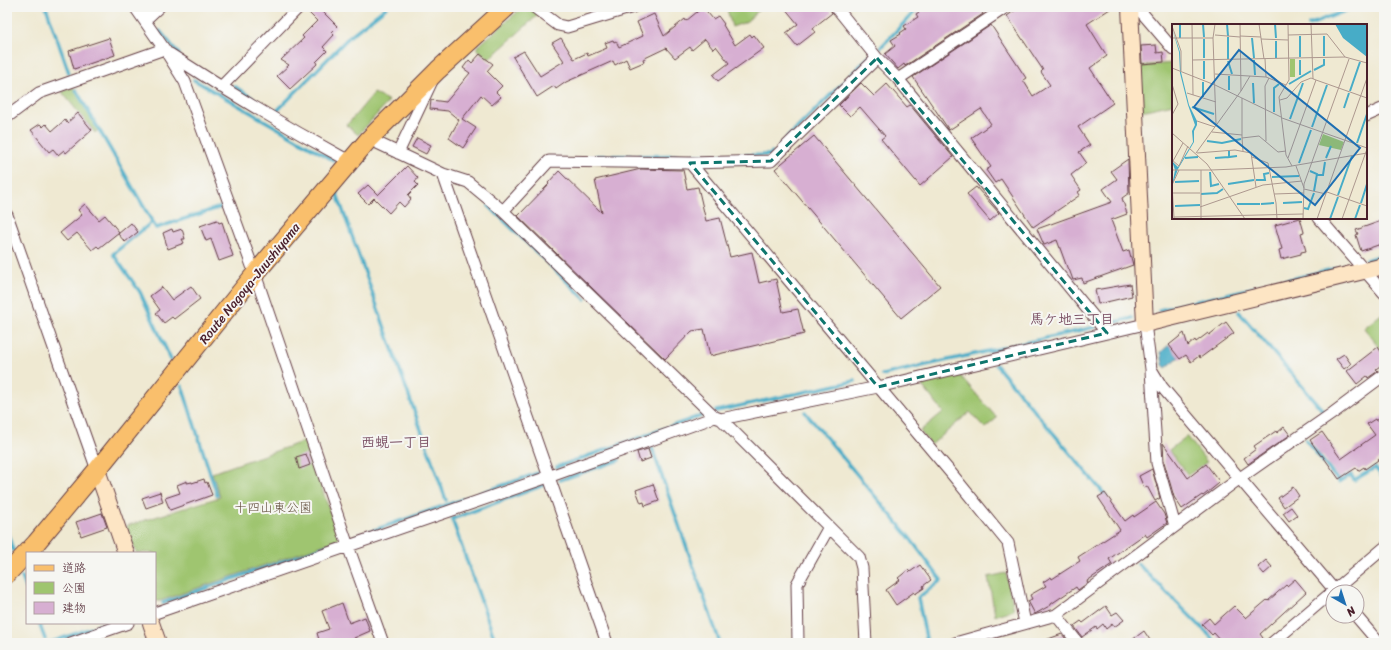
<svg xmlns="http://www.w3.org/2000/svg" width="1391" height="650" viewBox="0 0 1391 650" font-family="Sriracha,'Klee One',sans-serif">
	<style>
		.green { fill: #9fc56f; stroke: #74724d }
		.water { fill: #47acc7; stroke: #486679 }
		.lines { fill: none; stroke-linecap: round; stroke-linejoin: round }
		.stream { stroke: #47acc7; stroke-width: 3.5 }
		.building { fill: #d7afd2 }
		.street-casing { stroke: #633d44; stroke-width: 13 }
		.secondary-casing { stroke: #633d44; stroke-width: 18 }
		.primary-casing { stroke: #633d44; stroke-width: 20 }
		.street { stroke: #fff; stroke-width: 11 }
		.secondary { stroke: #fde5c4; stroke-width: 16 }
		.primary { stroke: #f9bf6c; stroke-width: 18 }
		.marked { fill: none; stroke: #0f766e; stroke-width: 3; stroke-dasharray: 8 5; stroke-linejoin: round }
		.labels { text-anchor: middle; stroke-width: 4; stroke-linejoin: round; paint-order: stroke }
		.street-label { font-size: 13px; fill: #4a1f2b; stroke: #f6f6f2 }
		.park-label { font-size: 13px; fill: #64513f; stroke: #f6f6f2 }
		.neighbourhood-label { font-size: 14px; font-weight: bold; fill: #7b5165; stroke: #f6f6f2 }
		.inset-river { fill: none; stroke: #47acc7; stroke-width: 2 }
		.inset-road { fill: none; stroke: #ad988f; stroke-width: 1 }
		.view { fill: #1f6fb2; fill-opacity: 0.15; stroke: #1f6fb2; stroke-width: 2 }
		.inset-edge { fill: none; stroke: #4a1f2b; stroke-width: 2 }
	</style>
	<rect width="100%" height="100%" fill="#f6f6f2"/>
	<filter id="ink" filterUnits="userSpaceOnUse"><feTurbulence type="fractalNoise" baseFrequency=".025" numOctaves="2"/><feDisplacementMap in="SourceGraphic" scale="8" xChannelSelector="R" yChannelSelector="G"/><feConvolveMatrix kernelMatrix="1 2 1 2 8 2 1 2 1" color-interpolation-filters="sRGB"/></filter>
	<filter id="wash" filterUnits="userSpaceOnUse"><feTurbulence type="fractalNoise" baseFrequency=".012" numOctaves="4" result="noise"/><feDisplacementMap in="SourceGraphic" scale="16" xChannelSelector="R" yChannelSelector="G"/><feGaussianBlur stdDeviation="0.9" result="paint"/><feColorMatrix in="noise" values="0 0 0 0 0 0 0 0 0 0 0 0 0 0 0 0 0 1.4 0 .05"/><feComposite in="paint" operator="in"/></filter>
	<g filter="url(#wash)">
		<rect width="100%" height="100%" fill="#efe9d2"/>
		<path class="green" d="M523,7H530L539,14L489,59L476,48Z
			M728,7H758L760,9L746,22L732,27L727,9Z
			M1173,63V104L1141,111L1139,66Z
			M73,87L98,130L95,133L62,92Z
			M374,93L389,101L358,135L347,125Z
			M1384,312V353L1364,328Z
			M959,374L997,418L985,428L970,412L931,445L920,431L943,412L920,383Z
			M1187,436L1207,462L1188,475L1169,450Z
			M305,441L339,537L338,540L160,601H155V553H136L126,526L220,497L212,473Z
			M1006,573L1014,610L995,615L988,577Z"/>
		<path class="water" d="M1169,345L1179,357L1166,368L1163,365L1161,352Z"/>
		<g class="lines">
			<path class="stream" d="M46,7L69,73
				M1309,25L1355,7
				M160,31L179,54
				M881,47L919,7
				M194,80L333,160
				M234,86L275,113L350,36L387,7
				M76,90L156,228L221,207
				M780,145L870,56
				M596,156L770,155L772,152
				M336,191L446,500
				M489,206L585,299
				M152,222L113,254L140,292L171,360
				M1366,260L1384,254
				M1159,310L1346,266
				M1239,312L1324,412
				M1111,323L1132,318
				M996,365L1106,496
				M882,375L1095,327
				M182,386L217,495
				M716,411L855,381
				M805,412L909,537L941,580L918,598L927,643
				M1306,440L1339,482L1351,475L1354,480L1375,468L1384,479
				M652,448L720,643
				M557,467L703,415L701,410
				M560,480L619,460
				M7,532L13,550
				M357,536L538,473
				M1138,564L1217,643
				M22,577L27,590
				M163,603L336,543
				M39,623L45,639
				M49,643L106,623
				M496,643L452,519L544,485"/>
		</g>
		<g id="blocks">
			<path class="building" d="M313,7H318L337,26L331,32L334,35L323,47L327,51L316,62L317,64L290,89L277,76L289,65L281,60L304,38L302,36L317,21L308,12Z
				M703,7L713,19L718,16L724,24L723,25L735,45L750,34L752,37L754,35L764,48L718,81L713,75L729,63L716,46L713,49L705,39L692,50L690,47L675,58L666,48L643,59L644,62L630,68L626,59L615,65L613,61L566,82L556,89L554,86L537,97L513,57L524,51L540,76L564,61L552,43L561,38L574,59L587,53L588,56L607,48L605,43L613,40L614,42L616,41L619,47L643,36L637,22L654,14L664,36L685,19L686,21Z
				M784,7H829L832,13L813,28L815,32L797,46L786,33L798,24Z
				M927,7H979L983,14L905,66L904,64L898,69L885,54L895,46L891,40L901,34L900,33L906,29L904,26L918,17L916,14Z
				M1020,7H1113L1087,24L1107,56L1090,68L1113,103L1078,127L1090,145L1079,152L1086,162L1084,164V165L1071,175L1081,190L1078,192L1080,195L1033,227L1001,179L995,183L986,170L991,167L971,138L991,124L981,109L949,130L913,77L991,25L1026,78L1023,80L1033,96L1050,85L1041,72L1043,70L1007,16Z
				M109,38L115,55L74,69L69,51Z
				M1156,45L1157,53L1163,52L1164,62L1142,64L1141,46Z
				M480,54L493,64L487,71L502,86L496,92L501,97L492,105L481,95L462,119L476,128L463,148L449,138L459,120L448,111L430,109L431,100L446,102L470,73L463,68L469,60L472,63Z
				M861,83L874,96L887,84L907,107L910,105L953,157L920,186L881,139L885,136L860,107L850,116L839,105Z
				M78,113L92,130L66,153L64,150L58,155L53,149L49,152L31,130L40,124L43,127L46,124L52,131L65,120L67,123Z
				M814,136L940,286L901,318L775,169Z
				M417,138L431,145L426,154L412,147Z
				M1128,159L1129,193L1122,198L1127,214L1111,220L1123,252L1129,250L1133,265L1083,283L1082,278L1073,280L1069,269L1068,270L1057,240L1044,245L1037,229L1112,202L1103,189L1117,179L1111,171Z
				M407,166L418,178L415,182L418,185L408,195L411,199L404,207L399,202L389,213L374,198L368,204L358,194L368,185L378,195Z
				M641,169L683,170L687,189L698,187L706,221L720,218L730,257L752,252L759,283L776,279L783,312L798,309L804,334L710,356L704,329L692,331L665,359L518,216L549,184L548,183L559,171L602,213L595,180Z
				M976,187L999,213L990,221L967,194Z
				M85,204L99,220L105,215L119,232L99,248L97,246L92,250L77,233L67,241L60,233L82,215L78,210Z
				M1300,218L1304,232L1301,233L1306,251L1301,252V254L1281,259L1279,250L1282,249L1275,225Z
				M217,220L219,223L222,222L233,256L219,261L211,239L206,241L200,226Z
				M1384,220V243L1361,251L1356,235L1358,234L1356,230Z
				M131,223L138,232L125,242L118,234Z
				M172,229L173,232L182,229L185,239H182L184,243L168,249L163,233Z
				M1130,284L1132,296L1098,304L1095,290Z
				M191,286L200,299L174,319L172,317L164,323L156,313L160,310L150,296L162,287L172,300Z
				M1226,322L1234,333L1200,358L1199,356L1191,362L1186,355L1180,359L1169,345L1184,333L1188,346L1195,340L1196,342L1208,333L1209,335Z
				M1378,347L1384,356V363L1376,369L1378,371L1368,378L1367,376L1357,384L1347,371Z
				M1344,354L1351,364L1344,369L1336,359Z
				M1384,415V456L1365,469L1364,467L1358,471L1356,468L1339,479L1322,455L1321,456L1310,440L1322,432L1341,459L1375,435L1367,424L1375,419L1376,421Z
				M1284,427L1290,435L1248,464L1244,458L1256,449L1254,446L1276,431L1277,433Z
				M1163,443L1188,478L1206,464L1219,481L1217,483L1218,484L1203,496L1202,495L1182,509L1174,497L1164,462Z
				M648,449L651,458L640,462L637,452Z
				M306,454L310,465L299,469L296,457Z
				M1152,469L1160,498L1155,501L1147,486L1144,488L1139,476Z
				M204,479L205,483L207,482L212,495L170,510L165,498L180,493L177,485L187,481V483L192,482V483Z
				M653,484L659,501L645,506L644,502L641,503L636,490Z
				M1293,487L1299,496L1284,507L1278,498Z
				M160,492L163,502L146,508L142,498Z
				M1105,493L1125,521L1133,515L1134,517L1156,502L1164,514L1167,523L1147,537L1145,534L1109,559L1112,564L1087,581L1088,583L1082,587L1078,590L1076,587L1051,604V605L1035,614L1028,601L1032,599L1030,595L1046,586L1043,582L1051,577L1052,579L1080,561L1078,557L1120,530L1098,497Z
				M1291,507L1297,515L1289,521L1283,513Z
				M102,513L107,527L81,536L76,522Z
				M1266,560L1272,567L1264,574L1258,567Z
				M920,565L931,580L923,586L924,588L915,594L914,592L896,605L886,590L900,580L898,578L908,570L910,572Z
				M1295,579L1306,592L1260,634L1263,638L1258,643H1223L1214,633L1212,635L1202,624L1209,618L1214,624L1234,606L1246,618L1267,600L1268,601L1286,585L1287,586Z
				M342,603L349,623L365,617L370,631L354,638L356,643H320L317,633L329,629L322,611Z
				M1106,606L1112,615L1117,612L1124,620L1114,627L1112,624L1106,629L1103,624L1097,629L1096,627L1082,637L1074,626L1081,621L1083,623Z
				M1144,631L1152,643H1128Z
				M1062,634L1069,643H1040V642Z"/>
		</g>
	</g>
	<g filter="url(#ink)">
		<use href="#blocks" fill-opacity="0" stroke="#633d44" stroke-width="1"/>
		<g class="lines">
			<g class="street-casing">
				<path id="street" d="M135,7L167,53L185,82L255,274L348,546L383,643
					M534,7L558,25L567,27L633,7
					M836,7L877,58
					M1137,7L1173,49
					M145,20L159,7
					M170,54C228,92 288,128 349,161
					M898,79L1006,7
					M221,87L299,7
					M1366,116L1384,108
					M7,117L39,93L164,49
					M369,139L443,174L468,182L503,211L715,417L721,419L878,387L1145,324L1151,369L1162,387L1336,592
					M398,153L432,81
					M690,163L951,473L1008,543L1025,623
					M443,174L607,643
					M503,211L549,161L690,163L771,161L877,58L898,79L1107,333
					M7,215L97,470
					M1319,218L1384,293
					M1151,371L1157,463L1175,526
					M721,419L859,557L862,568L866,643
					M155,613L548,477L715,417
					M1056,615L1078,643
					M1356,616L1379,643
					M71,643L128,623
					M798,643L797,584L829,527
					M955,643L1056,615L1240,478L1333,413L1384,375
					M1272,643L1384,548"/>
			</g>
			<g class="secondary-casing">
				<path id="secondary" d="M1130,7L1145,324L1384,266
					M97,470L126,553
					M151,623L158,643"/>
			</g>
			<g class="primary-casing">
				<path id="primary" d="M7,574L36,543L97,470L255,274L369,139L438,70L507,7"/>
			</g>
			<use href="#street" class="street"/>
			<use href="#secondary" class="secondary"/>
			<use href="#primary" class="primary"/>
		</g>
	</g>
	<path class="marked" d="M877,58L1107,333L878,387L690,163L771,161Z"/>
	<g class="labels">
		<g class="street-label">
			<text transform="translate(249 283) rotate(-51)" y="5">Route Nagoya-Juushiyama</text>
		</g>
		<g class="park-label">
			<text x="273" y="512">十四山東公園</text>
		</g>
		<g class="neighbourhood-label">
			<text x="1072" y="324">馬ケ地三丁目</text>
			<text x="396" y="447">西蜆一丁目</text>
		</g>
	</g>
	<g transform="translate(1172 24)">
		<rect width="195" height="195" fill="#efe9d2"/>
		<path d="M118,35H123V53H118ZM151,110L172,118L169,126L147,121Z" fill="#9fc56f"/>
		<path d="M163,0H195V33L171,14ZM0,4L8,28L9,48L17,81L25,97V101L22,107V118L6,145L0,162L3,146L0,137L6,143L21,118L20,107L23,101L16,81L8,49L7,28Z" fill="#47acc7"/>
		<path class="inset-river" d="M8,0V14M31,0L32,13M55,0L56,12M103,0L104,14M128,12V33M152,12V32M56,13V35M80,14L82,34M32,15V34M104,17V34M82,36L83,51M128,36V51M32,37V55M56,37L60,50M142,46L152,41V35M57,52V66M81,59L82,79M117,60L139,47M178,67L188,38M31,73V58M20,83L42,90M172,84L177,69M102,88V64L107,60M118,95L131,59M140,103L155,61M35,117L50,119L69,115M185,119L195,90M57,127V133L65,132M13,134L26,133M43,134L57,133M154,134L159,122M127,139L139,106M138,147L145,150L142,167M38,148L39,162L47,160M145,151H151L153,138M100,153L127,152M84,156H93L92,150L97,149M3,158L27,157M56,160L82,156M29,170L45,169L51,165M166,171L180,132M111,179L130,178M189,179L195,160M65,180H88M89,180L102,179M3,182L28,181M132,184L136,185L142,169M158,195L166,173M183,195L188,181"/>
		<path class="inset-road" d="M20,0L21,71M43,0L41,14L44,100M87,0L92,35M139,0L141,55M0,2L9,27V47M43,11L68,13M116,11L155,10L173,33L195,39M68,12L89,13M0,14H41M89,15L116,16M93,35L94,53M20,36L173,33M0,41V57M0,44L43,61L109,93M43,50L94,53L114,61L117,56L116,0M144,56L195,74M0,60L6,80L0,91M114,61L107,73L114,131L120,142M69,67L78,52M15,69L44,78M70,74V114L87,112L106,128L114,127M108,76L115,74L129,58L139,54L144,56L116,134M110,94L195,124M25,97L43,103M40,108L70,111M0,109L35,140L73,195M70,114L71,127M94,117L93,62L97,54M24,129L69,67L68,0M25,129L63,126L79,129L84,163M80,133L96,139L104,179L105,195M0,136L7,142L16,122M1,137L11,119M124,142L132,164M0,146H39M39,146L114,143L195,129M132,165L154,170M155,168L195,182M1,169H28M102,170L131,169M28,183L91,161L130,157M2,193L131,190M2,194L0,161L7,146M29,195V146M131,195L132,160L177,35M145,195L195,54M170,195L195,125"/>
		<path class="view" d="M67,26L188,124L143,181L22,83Z"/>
		<rect width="195" height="195" class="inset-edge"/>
	</g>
	<rect width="1391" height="650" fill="none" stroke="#f6f6f2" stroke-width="24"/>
	<rect x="26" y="552" width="130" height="72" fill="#f6f6f2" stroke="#b1a0a2"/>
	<rect x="34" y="565" width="20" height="6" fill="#f9bf6c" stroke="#b1a0a2"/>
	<text x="62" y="572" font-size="12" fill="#4a1f2b">道路</text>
	<rect x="34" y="582" width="20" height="12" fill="#9fc56f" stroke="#b1a0a2"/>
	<text x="62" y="592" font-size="12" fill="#4a1f2b">公園</text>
	<rect x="34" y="602" width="20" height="12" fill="#d7afd2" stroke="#b1a0a2"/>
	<text x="62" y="612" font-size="12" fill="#4a1f2b">建物</text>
	<g transform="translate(1345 604) rotate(141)"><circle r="19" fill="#f6f6f2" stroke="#b1a0a2"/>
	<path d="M0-3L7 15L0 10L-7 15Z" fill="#1f6fb2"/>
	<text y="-6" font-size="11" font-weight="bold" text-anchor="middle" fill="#4a1f2b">N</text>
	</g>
</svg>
